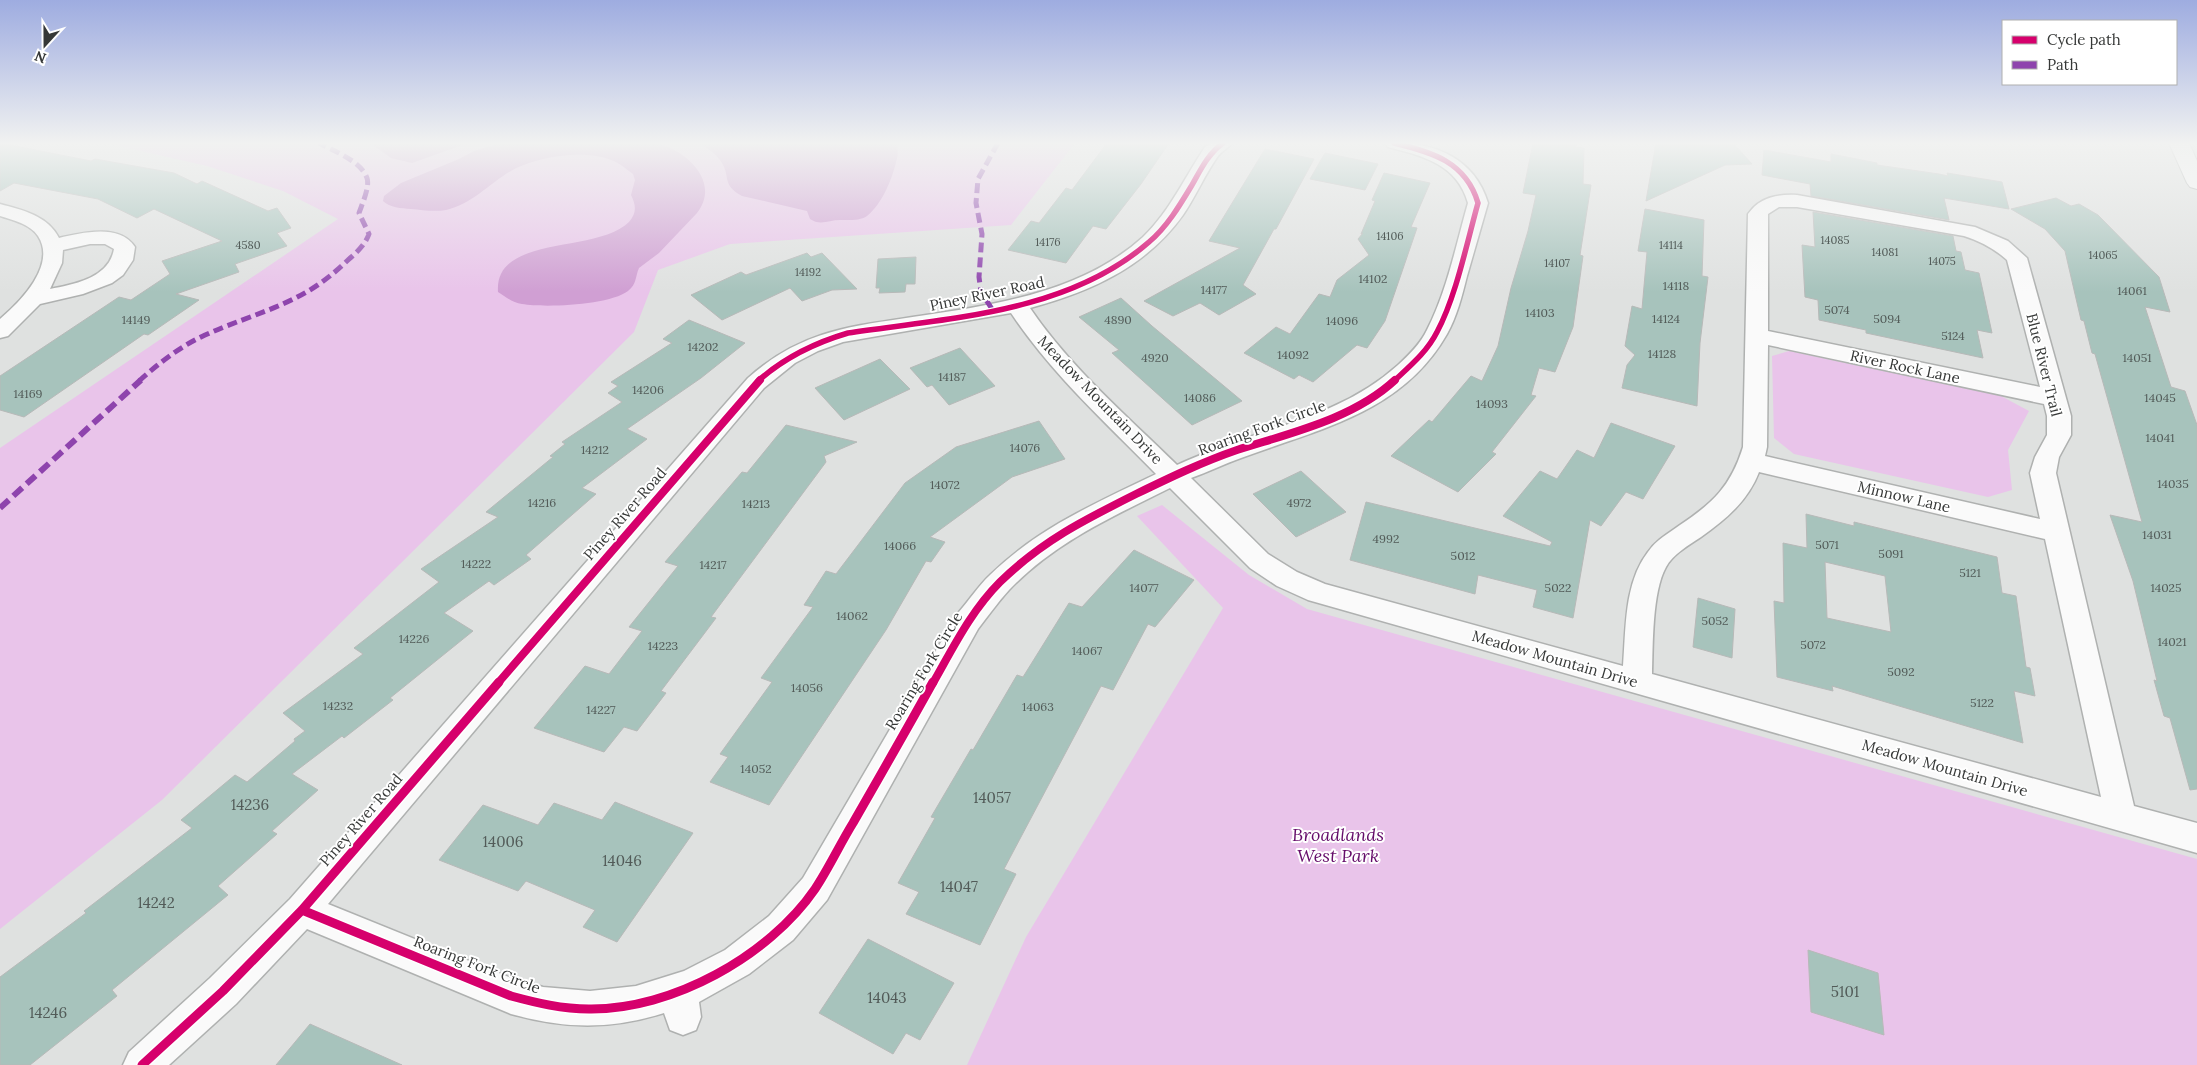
<svg xmlns="http://www.w3.org/2000/svg" width="2197" height="1065" viewBox="0 0 2197 1065" font-family="Lora,serif">
	<style>
		.green { fill: #e9c4ea }
		.water { fill: #d09fd3 }
		.building { fill: #a7c3bc; stroke: #b7b9b8; fill-rule: evenodd }
		.lines { fill: none; stroke-linecap: round; stroke-linejoin: round }
		.minor-casing { stroke: #afb1b0; stroke-width: 3 }
		.primary-casing { stroke: #afb1b0; stroke-width: 2 }
		.minor { fill: #fafafa; fill-rule: evenodd }
		.primary { fill: #fafafa; fill-rule: evenodd }
		.quiet-far1 { stroke: #8e44ad; stroke-width: 5; stroke-dasharray: 10 5; stroke-linecap: butt }
		.quiet { stroke: #8e44ad; stroke-width: 6; stroke-dasharray: 12 6; stroke-linecap: butt }
		.cycleway-far2-casing { stroke: #fff; stroke-width: 8 }
		.cycleway-far1-casing { stroke: #fff; stroke-width: 11 }
		.cycleway-casing { stroke: #fff; stroke-width: 12 }
		.cycleway-far2 { stroke: #d6006c; stroke-width: 5.5 }
		.cycleway-far1 { stroke: #d6006c; stroke-width: 8 }
		.cycleway { stroke: #d6006c; stroke-width: 9 }
		.labels { text-anchor: middle; stroke-width: 4; stroke-linejoin: round; paint-order: stroke }
		.far-number-label { font-size: 11px; fill: #525b58 }
		.number-label { font-size: 12px; fill: #525b58 }
		.street-label { font-size: 15px; fill: #363837; stroke: #fff }
		.near-number-label { font-size: 15px; fill: #525b58 }
		.near-park-label { font-size: 18px; font-style: italic; fill: #650c6a; stroke: #fff }
	</style>
	<rect width="100%" height="100%" fill="#dfe1e0"/>
	<path class="green" d="M106,143H1075L1011,225L730,244L658,270L634,332L162,800L0,929V448L338,219L283,191L207,166Z
		M1789,351L2001,396L2029,411L2008,450L2012,490L1988,497L1794,454L1774,438L1772,356Z
		M1162,505L1249,575L1307,609L2197,859V1065H967L1026,937L1223,608L1137,516Z"/>
	<path class="water" d="M370,143H468L412,163L391,158Z
		M500,143H657C687,151 721,182 697,213L659,253L639,268C635,277 637,284 628,291C610,305 545,308 522,304C513,303 506,297 498,292C494,234 597,254 629,222C637,213 636,205 631,195L635,180L633,174C626,169 620,163 611,160C584,149 535,157 511,171C490,183 471,205 446,210C435,212 422,210 411,209C401,208 390,208 383,201L384,196L401,183L459,159L474,151Z
		M698,143H899C896,148 899,152 897,158C893,177 883,203 867,216C860,221 848,220 840,220C829,220 820,226 810,219L807,211L742,196C720,184 732,176 720,160C715,153 706,147 698,143Z"/>
	<path class="building" d="M0,143L91,161L95,159L174,173L197,184L202,181L268,211L277,208L291,228L277,233L287,246L235,264L239,272L176,294L199,300L148,335L144,334L24,417L0,410V376L119,297L131,300L170,274L162,261L222,241L154,209L137,218L98,199L14,183L0,191Z
		M1107,143H1169L1141,184L1106,229L1093,226L1066,263L1008,250L1031,221L1039,223L1066,188L1072,190Z
		M1533,143H1576V147L1584,148L1583,184L1591,185L1580,255L1583,256L1573,327L1555,372L1539,368L1531,395L1536,396L1492,452L1496,454L1458,492L1391,456L1429,420L1432,422L1471,376L1482,381L1498,346L1511,288L1528,231L1536,195L1523,193Z
		M1656,143H1733L1752,164L1725,165L1646,201Z
		M1265,149L1314,159L1276,229H1274L1243,285L1256,294L1219,315L1200,303L1173,316L1144,301L1240,248L1209,241Z
		M1764,150L1831,162V154L1877,163V165L1939,174L1948,176L1947,173L2002,182L2009,209L1944,198L1949,220L1811,196L1810,184L1762,175Z
		M1325,153L1378,164L1365,190L1310,179Z
		M1384,173L1430,183L1411,227L1417,228L1385,321L1367,348L1357,345L1313,382L1299,375L1294,379L1244,353L1276,327L1290,334L1319,294L1330,297L1337,280L1369,255L1358,239L1363,233L1361,234L1375,201L1372,200Z
		M2056,198L2071,206L2079,204L2098,215L2159,277L2170,312L2145,307L2171,387L2185,391L2197,425V789L2190,790L2170,718L2164,716L2154,680L2157,681L2133,581L2110,515L2142,522L2095,354L2092,353L2084,321L2081,320L2065,251L2045,229L2011,209Z
		M1645,209L1704,220L1702,276L1708,277L1700,343L1697,406L1622,388L1627,365L1635,355L1625,346L1632,306L1642,309L1647,252L1638,251Z
		M1813,212L1953,236L1956,251L1961,252L1965,270L1979,273L1992,333L1977,330L1983,358L1866,333V330L1819,320L1818,300L1805,297L1802,245L1815,247Z
		M807,253L811,257L822,253L857,289L832,290L802,301L790,288L722,320L691,295L741,272L746,275Z
		M916,257L915,284H906L905,292L879,293L880,288H876L878,259Z
		M1121,298L1152,326L1242,401L1192,425L1112,353L1119,350L1079,317Z
		M689,320L745,343L701,378L627,429L647,439L582,488L596,494L526,555L531,559L494,585L489,581L444,613L473,631L390,698L393,700L344,738L342,736L292,774L318,790L272,831L277,834L218,886L228,895L112,990L117,996L30,1065H0V977L86,913L84,911L192,828L181,820L235,775L247,782L295,741L294,739L305,731L283,713L363,654L354,648L439,582L421,569L498,517L486,512L553,457L550,456L565,444L562,442L622,402L608,393L618,386L611,382L672,343L663,339Z
		M960,348L995,386L949,405L932,385L927,387L910,368Z
		M880,359L910,389L844,420L815,388Z
		M1039,421L1065,459L1012,477L930,537L945,542L931,562L926,561L886,630L769,805L710,782L728,757L720,754L772,682L761,678L813,607L804,605L826,571L836,574L905,483L956,447Z
		M1611,423L1675,446L1643,499L1626,492L1601,526L1590,520L1573,618L1533,607L1537,590L1478,575L1475,594L1350,560L1366,502L1550,546L1552,542L1503,516L1540,471L1557,479L1577,450L1594,458Z
		M786,425L857,442L824,456L826,462L711,617L716,618L661,691L666,693L637,731L624,727L604,752L534,728L585,666L609,674L642,631L629,627L678,566L665,562L742,472L747,473Z
		M1301,471L1346,512L1296,537L1253,494Z
		M1806,514L1854,526V522L1997,557L2002,593L2016,596L2026,667L2030,668L2035,696L2014,691L2023,743L1832,686L1833,691L1777,677L1774,601L1784,603L1783,543L1807,548ZM1825,562L1885,576L1891,632L1827,618Z
		M1134,550L1194,580L1155,627L1148,624L1113,690L1101,686L1004,869L1016,874L980,945L906,914L919,892L898,883L935,818L931,817L971,749L973,750L1017,675L1023,677L1069,603L1082,607Z
		M1698,598L1735,609L1732,658L1693,647Z
		M615,802L693,833L617,942L583,927L595,910L526,881L518,891L439,860L483,805L538,825L554,803L602,820Z
		M868,939L954,983L920,1040L906,1033L893,1054L819,1013Z
		M1808,950L1878,973L1884,1035L1811,1012Z
		M310,1024L402,1065H276Z"/>
	<g class="lines">
		<g class="minor-casing">
			<path id="minor" d="M1212,143H1232C1228,148 1222,151 1218,156C1205,174 1196,196 1183,215C1146,267 1090,292 1030,308C1070,367 1126,415 1177,465C1192,458 1208,452 1223,446C1285,424 1348,410 1398,365C1409,355 1421,343 1427,330C1447,291 1456,245 1468,203C1457,164 1423,156 1388,147L1385,143C1430,140 1474,156 1488,203C1481,227 1474,252 1467,276C1462,296 1457,316 1447,334C1402,413 1319,429 1241,458C1224,464 1208,472 1191,478L1268,554L1297,572L1325,584L1623,666C1626,629 1624,583 1648,552C1656,540 1669,533 1680,525C1713,503 1731,486 1743,447L1748,214C1760,197 1777,194 1797,195L1975,227L2008,241L2027,258L2071,416V435L2059,457L2056,473L2134,806L2197,823V853L1308,600L1277,586L1250,568L1170,488C1112,517 1055,542 1009,590C998,602 988,616 978,629L827,900L793,940L749,974L699,1002L701,1017L696,1030L683,1035L670,1030L664,1013C610,1030 565,1029 511,1014L307,929L236,1004L169,1065H123L129,1052L210,978L290,899L748,378C804,328 856,326 926,315C1001,304 1085,290 1143,237C1170,211 1185,177 1205,147ZM1779,207H1797L1964,236C1980,241 1995,249 2007,260L2040,387L1768,331V214ZM1011,313C1051,373 1105,422 1156,474C1096,503 1038,528 990,575C978,586 969,601 958,613L803,878L769,916L725,950L684,971L636,986L590,991L543,987L511,978L328,904L764,388L795,363L818,351L843,342ZM1768,345L2044,404L2047,416V435L2035,457L2030,473L2040,519L1765,456L1767,447ZM1759,472L2045,539L2101,797L1652,674C1653,645 1652,592 1666,567C1673,554 1689,545 1701,537C1725,520 1748,501 1759,472Z
				M0,204C23,210 48,216 59,238C82,233 119,223 135,247L133,260L123,275L112,283L83,294L40,304L8,336L0,338V319C20,302 57,265 38,236C30,224 13,220 0,216ZM90,244H105L114,249C109,278 75,284 50,289L62,263L63,250Z"/>
		</g>
		<g class="primary-casing">
			<path id="primary" d="M2169,143H2189L2197,161V189L2190,187L2187,183Z"/>
		</g>
		<use href="#minor" class="minor"/>
		<use href="#primary" class="primary"/>
		<path class="quiet-far1" d="M992,309L981,292L979,277L982,234L976,203L978,179L998,143
			M139,381C158,364 178,348 201,337C259,310 300,307 348,260C357,252 365,245 369,234L359,213C362,204 370,187 367,178C361,161 334,151 319,143"/>
		<path class="quiet" d="M0,508L141,380"/>
		<g class="cycleway-far2-casing">
			<path id="cycleway-far2" d="M1394,143C1432,152 1466,162 1478,203C1467,242 1456,297 1437,332C1427,352 1410,366 1394,381
				M758,381C785,357 814,343 848,333C949,318 1068,313 1149,242C1167,227 1180,205 1192,185C1201,169 1208,154 1223,143"/>
		</g>
		<g class="cycleway-far1-casing">
			<path id="cycleway-far1" d="M498,683L760,380
				M933,683C953,648 971,611 1000,582C1042,541 1084,520 1136,494C1169,478 1202,462 1237,450C1290,433 1353,419 1395,380"/>
		</g>
		<g class="cycleway-casing">
			<path id="cycleway" d="M302,910L511,996C537,1003 562,1009 589,1009C672,1010 769,956 815,889C829,868 840,844 853,823C880,776 907,729 933,682
				M142,1065L223,991L302,910L499,682"/>
		</g>
		<use href="#cycleway-far2" class="cycleway-far2"/>
		<use href="#cycleway-far1" class="cycleway-far1"/>
		<use href="#cycleway" class="cycleway"/>
	</g>
	<linearGradient id="sky" x2="0" y2="1"><stop stop-color="#9eace0"/><stop offset="0.49" stop-color="#f1f2f1"/><stop offset="1" stop-color="#f1f2f1" stop-opacity="0"/></linearGradient>
	<rect width="2197" height="292" fill="url(#sky)"/>
	<g class="labels">
		<g class="far-number-label">
			<text x="1390" y="240">14106</text>
			<text x="1835" y="244">14085</text>
			<text x="1048" y="246">14176</text>
			<text x="248" y="249">4580</text>
			<text x="1671" y="249">14114</text>
			<text x="1885" y="256">14081</text>
			<text x="2103" y="259">14065</text>
			<text x="1942" y="265">14075</text>
			<text x="1557" y="267">14107</text>
			<text x="808" y="276">14192</text>
		</g>
		<g class="number-label">
			<text x="1373" y="283">14102</text>
			<text x="1676" y="290">14118</text>
			<text x="1214" y="294">14177</text>
			<text x="2132" y="295">14061</text>
			<text x="1837" y="314">5074</text>
			<text x="1540" y="317">14103</text>
			<text x="1666" y="323">14124</text>
			<text x="1887" y="323">5094</text>
			<text x="136" y="324">14149</text>
			<text x="1118" y="324">4890</text>
			<text x="1342" y="325">14096</text>
			<text x="1953" y="340">5124</text>
			<text x="703" y="351">14202</text>
			<text x="1662" y="358">14128</text>
			<text x="1293" y="359">14092</text>
			<text x="1155" y="362">4920</text>
			<text x="2137" y="362">14051</text>
			<text x="952" y="381">14187</text>
			<text x="648" y="394">14206</text>
			<text x="28" y="398">14169</text>
			<text x="1200" y="402">14086</text>
			<text x="2160" y="402">14045</text>
			<text x="1492" y="408">14093</text>
			<text x="2160" y="442">14041</text>
			<text x="1025" y="452">14076</text>
			<text x="595" y="454">14212</text>
			<text x="2173" y="488">14035</text>
			<text x="945" y="489">14072</text>
			<text x="542" y="507">14216</text>
			<text x="1299" y="507">4972</text>
			<text x="756" y="508">14213</text>
			<text x="2157" y="539">14031</text>
			<text x="1386" y="543">4992</text>
			<text x="1827" y="549">5071</text>
			<text x="900" y="550">14066</text>
			<text x="1891" y="558">5091</text>
			<text x="1463" y="560">5012</text>
			<text x="476" y="568">14222</text>
			<text x="713" y="569">14217</text>
			<text x="1970" y="577">5121</text>
			<text x="1144" y="592">14077</text>
			<text x="1558" y="592">5022</text>
			<text x="2166" y="592">14025</text>
			<text x="852" y="620">14062</text>
			<text x="1715" y="625">5052</text>
			<text x="414" y="643">14226</text>
			<text x="2172" y="646">14021</text>
			<text x="1813" y="649">5072</text>
			<text x="663" y="650">14223</text>
			<text x="1087" y="655">14067</text>
			<text x="1901" y="676">5092</text>
			<text x="807" y="692">14056</text>
			<text x="1982" y="707">5122</text>
			<text x="338" y="710">14232</text>
			<text x="1038" y="711">14063</text>
			<text x="601" y="714">14227</text>
			<text x="756" y="773">14052</text>
		</g>
		<g class="street-label">
			<text transform="translate(987 294) rotate(-12)" y="5">Piney River Road</text>
			<text transform="translate(2044 365) rotate(76)" y="5">Blue River Trail</text>
			<text transform="translate(1905 367) rotate(12)" y="5">River Rock Lane</text>
			<text transform="translate(1100 400) rotate(46)" y="5">Meadow Mountain Drive</text>
			<text transform="translate(1262 428) rotate(-20)" y="5">Roaring Fork Circle</text>
			<text transform="translate(1904 497) rotate(13)" y="5">Minnow Lane</text>
			<text transform="translate(625 514) rotate(-49)" y="5">Piney River Road</text>
			<text transform="translate(1555 659) rotate(16)" y="5">Meadow Mountain Drive</text>
			<text transform="translate(924 671) rotate(-59)" y="5">Roaring Fork Circle</text>
			<text transform="translate(1945 768) rotate(16)" y="5">Meadow Mountain Drive</text>
			<text transform="translate(361 820) rotate(-49)" y="5">Piney River Road</text>
			<text transform="translate(477 965) rotate(21)" y="5">Roaring Fork Circle</text>
		</g>
		<g class="near-number-label">
			<text x="992" y="803">14057</text>
			<text x="250" y="810">14236</text>
			<text x="503" y="847">14006</text>
			<text x="622" y="866">14046</text>
			<text x="959" y="892">14047</text>
			<text x="156" y="908">14242</text>
			<text x="1845" y="997">5101</text>
			<text x="887" y="1003">14043</text>
			<text x="48" y="1018">14246</text>
		</g>
		<g class="near-park-label">
			<text x="1338" y="841">Broadlands<tspan x="1338" dy="21">West Park</tspan></text>
		</g>
	</g>
	<rect x="2002" y="20" width="175" height="65" fill="#ffffff" stroke="#afafaf"/>
	<rect x="2012" y="36" width="25" height="8" fill="#d6006c" stroke="#afafaf"/>
	<text x="2047" y="45" font-size="15" fill="#363837">Cycle path</text>
	<rect x="2012" y="61" width="25" height="8" fill="#8e44ad" stroke="#afafaf"/>
	<text x="2047" y="70" font-size="15" fill="#363837">Path</text>
	<g transform="translate(45 45) rotate(201)" stroke="#ffffff" stroke-width="4" paint-order="stroke">
	<path d="M0-4L9 19L0 12L-9 19Z" fill="#363837"/>
	<text y="-8" font-size="14" font-weight="bold" text-anchor="middle" fill="#363837">N</text>
	</g>
</svg>
